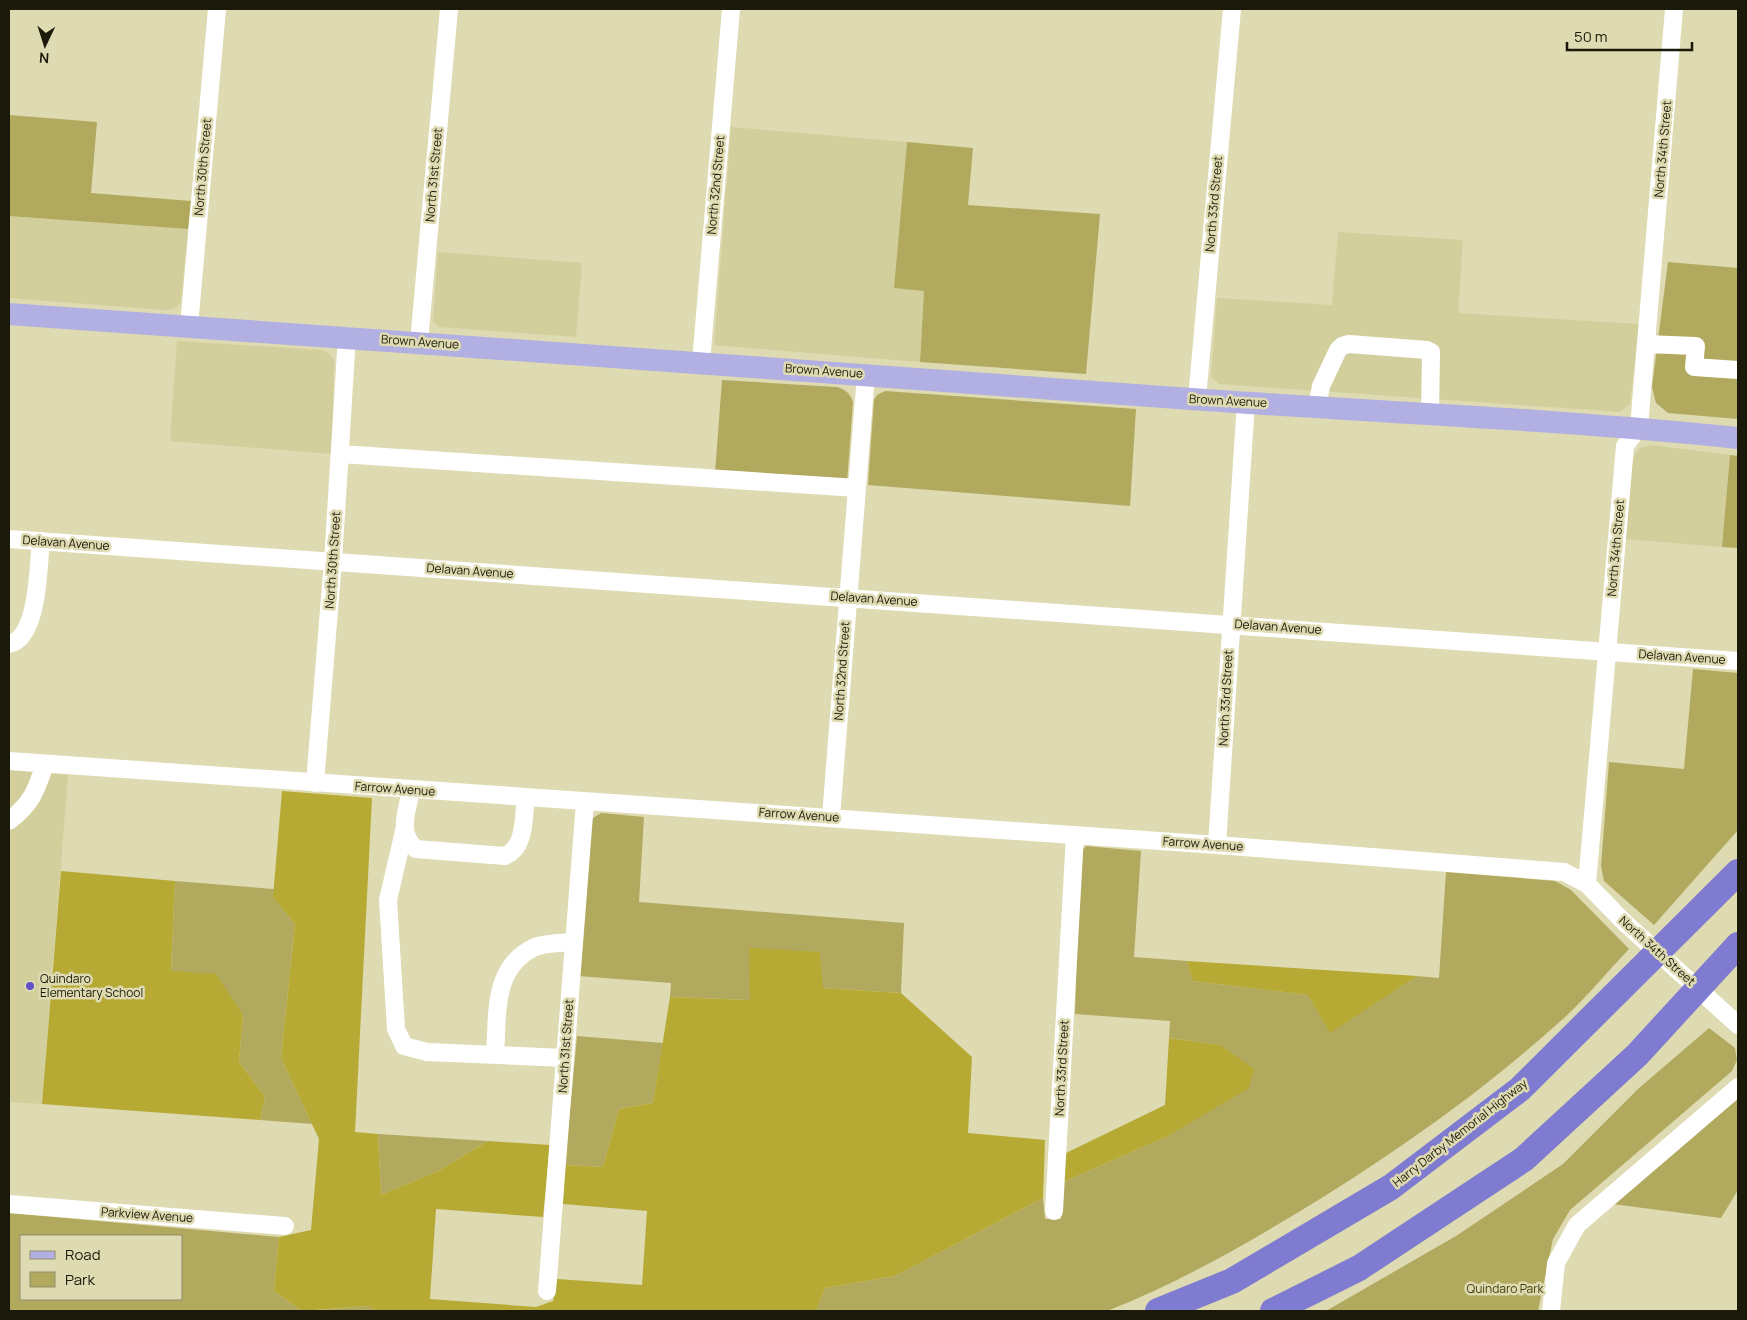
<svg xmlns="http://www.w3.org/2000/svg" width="1747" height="1320" viewBox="0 0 1747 1320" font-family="Manrope,sans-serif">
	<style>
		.built { fill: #d3cf9d }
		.green { fill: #b1a95e; fill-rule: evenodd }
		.forest { fill: #b6aa34 }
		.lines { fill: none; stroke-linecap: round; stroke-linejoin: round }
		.minor { stroke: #fff; stroke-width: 18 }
		.major { stroke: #b2b0e3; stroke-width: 22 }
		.highway { stroke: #7e7bd0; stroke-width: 26 }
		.poi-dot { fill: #6052cb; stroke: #dedab1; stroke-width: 2 }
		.labels { text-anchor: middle; stroke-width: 5; stroke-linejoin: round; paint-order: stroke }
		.street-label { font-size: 12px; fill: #1b1a0a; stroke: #dedab1 }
		.poi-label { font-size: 12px; fill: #1b1a0a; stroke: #dedab1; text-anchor: start }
		.park-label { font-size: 12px; fill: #433e0d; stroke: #dedab1 }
	</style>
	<rect width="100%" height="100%" fill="#dedab1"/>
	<path class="built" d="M731,127L907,142L894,288L924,290L920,362L714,345Z
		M9,216L188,229L181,302L174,309L164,310L9,298Z
		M1338,232L1463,240L1458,313L1639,324L1630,404L1620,412L1219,384L1211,377L1217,298L1332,305Z
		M438,252L582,263L576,337L439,327L433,321Z
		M177,341L322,350L330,354L334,361L332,454L170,441Z
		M1651,445L1730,455L1722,547L1626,539L1632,464L1635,454L1640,448Z
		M9,770L68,775L42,1104L9,1102Z"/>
	<path class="green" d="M9,115L97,122L91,193L191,201L188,229L9,216Z
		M907,142L973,148L968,205L1100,214L1086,374L920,362L924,291L894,288Z
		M1668,262L1738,268V419L1668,413L1656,403L1652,387Z
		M722,380L836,387C845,389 850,393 853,402L847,482L715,473Z
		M885,391L1136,409L1130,506L868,485L874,400L877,395Z
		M1730,455L1738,456V548L1722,547Z
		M1693,669L1738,673V830L1654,925L1604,881L1601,866L1609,762L1684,769Z
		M601,813L644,817L639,902L904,923L901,993L823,988L750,948V1000L670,997L671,983L578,976L588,830L593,818Z
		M1086,846L1141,851L1134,957L1187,961L1193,981L1308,995L1330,1032L1417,976L1439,978L1446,872L1555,881L1571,890L1629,949C1607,972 1587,997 1564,1018C1480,1094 1388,1158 1292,1216C1232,1252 1171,1286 1107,1311H816L825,1288L895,1276L1043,1198L1045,1219H1061L1063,1182L1166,1137L1220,1045L1169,1038L1170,1021L1075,1014L1080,853Z
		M175,881L274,889V897L295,924L281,1058L312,1124L260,1120L265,1097L239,1062L243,1015L171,971Z
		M1709,1028L1735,1048L1737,1060L1732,1071L1570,1210L1553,1239L1538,1311H1326L1456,1236L1563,1164L1638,1089Z
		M577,1036L663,1043L653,1103L619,1109L603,1167L565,1165Z
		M1738,1096V1190L1721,1218L1612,1204Z
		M378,1134L488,1141L438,1171L381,1195Z
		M9,1213L279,1237L274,1291L302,1311H9ZM21,1236H181V1299H21Z
		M368,1306L377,1311H306Z"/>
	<path class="forest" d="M282,791L372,798L355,1132L378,1134L381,1195L438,1171L488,1141L550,1145L543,1217L436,1209L430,1299L536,1307L553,1301L557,1279L642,1285L647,1211L563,1204L565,1165L603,1167L619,1109L653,1103L670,997L750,1000L749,948L820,952L823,988L901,993L972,1057L968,1133L1045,1140L1043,1198L895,1276L825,1288L816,1311H377L368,1306L302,1311L274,1291L279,1237L311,1230L319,1139L281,1058L295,924L273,897Z
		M61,871L175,881L171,971L216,974L243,1015L239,1062L265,1097L260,1120L42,1104Z
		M1187,961L1417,976L1330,1033L1308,995L1193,981Z
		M1169,1038L1220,1045L1254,1069L1249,1088L1166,1137L1063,1182L1066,1153L1165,1105Z"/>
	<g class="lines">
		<path class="minor" d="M189,326L217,9
			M419,342L449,9
			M1646,344L1696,346L1694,367L1738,370
			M701,362L731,9
			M1197,399L1232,9
			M1317,406L1321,386L1338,350L1342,346L1349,344L1427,350L1431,352L1430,414
			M340,454L857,488
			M9,539L1738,661
			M9,644C39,638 38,565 41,541
			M9,761L1217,845L1564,872L1587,884L1624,922L1738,1025
			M315,783L333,561L347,336
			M411,790C407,812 397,833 416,849L505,856C526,847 523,818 526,798
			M831,817L866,374
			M9,821C32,803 36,791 45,764
			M404,831L388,900L396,1029L404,1046L427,1052L565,1058
			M1217,845L1246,402
			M1587,884L1625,446L1639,427L1674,9
			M495,1054C498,1014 492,967 535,947C546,943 562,943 574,942
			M9,1204L285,1226
			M1054,1211L1075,835
			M547,1291L585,802
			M1551,1311L1556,1263L1577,1225L1738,1087"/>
		<path class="major" d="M9,314C403,340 797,371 1191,399C1373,412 1556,419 1738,438"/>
		<path class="highway" d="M1158,1311L1232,1281L1391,1187L1520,1089L1738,872
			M1273,1311L1359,1268L1524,1159L1637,1055L1738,945"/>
	</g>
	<circle class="poi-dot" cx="30" cy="986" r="5"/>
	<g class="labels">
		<g class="street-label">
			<text transform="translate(1663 149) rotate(-85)" y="4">North 34th Street</text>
			<text transform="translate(203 167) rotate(-85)" y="4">North 30th Street</text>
			<text transform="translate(434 175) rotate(-85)" y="4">North 31st Street</text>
			<text transform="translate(716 185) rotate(-85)" y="4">North 32nd Street</text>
			<text transform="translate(1214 204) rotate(-85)" y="4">North 33rd Street</text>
			<text transform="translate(420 342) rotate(4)" y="4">Brown Avenue</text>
			<text transform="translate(824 371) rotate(4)" y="4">Brown Avenue</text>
			<text transform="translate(1228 401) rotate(3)" y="4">Brown Avenue</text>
			<text transform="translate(66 543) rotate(4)" y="4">Delavan Avenue</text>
			<text transform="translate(1616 548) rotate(-85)" y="4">North 34th Street</text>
			<text transform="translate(333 560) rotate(-86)" y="4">North 30th Street</text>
			<text transform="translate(470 571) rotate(4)" y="4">Delavan Avenue</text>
			<text transform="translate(874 599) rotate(4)" y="4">Delavan Avenue</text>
			<text transform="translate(1278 627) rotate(4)" y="4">Delavan Avenue</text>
			<text transform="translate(1682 657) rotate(4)" y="4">Delavan Avenue</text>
			<text transform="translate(842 671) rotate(-86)" y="4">North 32nd Street</text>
			<text transform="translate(1226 698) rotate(-87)" y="4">North 33rd Street</text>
			<text transform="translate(395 789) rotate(4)" y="4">Farrow Avenue</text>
			<text transform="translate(799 815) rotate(4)" y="4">Farrow Avenue</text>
			<text transform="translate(1203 844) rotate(4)" y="4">Farrow Avenue</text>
			<text transform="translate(1657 951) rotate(42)" y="4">North 34th Street</text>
			<text transform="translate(566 1046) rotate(-86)" y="4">North 31st Street</text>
			<text transform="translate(1062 1068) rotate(-87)" y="4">North 33rd Street</text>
			<text transform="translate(1460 1133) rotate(-38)" y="4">Harry Darby Memorial Highway</text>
			<text transform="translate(147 1215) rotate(4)" y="4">Parkview Avenue</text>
		</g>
		<g class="poi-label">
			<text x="40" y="983">Quindaro<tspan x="40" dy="14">Elementary School</tspan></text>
		</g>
		<g class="park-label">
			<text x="1505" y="1293">Quindaro Park</text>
		</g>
	</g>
	<rect width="1747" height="1320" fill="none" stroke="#1b1a0a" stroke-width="20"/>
	<rect x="20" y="1235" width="162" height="65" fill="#dedab1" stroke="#908d6e"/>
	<rect x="30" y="1251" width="25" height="8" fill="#b2b0e3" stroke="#908d6e"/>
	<text x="65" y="1260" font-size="15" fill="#1b1a0a">Road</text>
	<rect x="30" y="1272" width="25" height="15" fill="#b1a95e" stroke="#908d6e"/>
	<text x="65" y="1285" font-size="15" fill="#1b1a0a">Park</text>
	<g transform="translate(45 45) rotate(184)" stroke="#dedab1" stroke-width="4" paint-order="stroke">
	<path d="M0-4L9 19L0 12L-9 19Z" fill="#1b1a0a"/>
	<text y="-8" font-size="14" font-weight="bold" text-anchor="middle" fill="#1b1a0a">N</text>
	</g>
	<path d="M1567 42v8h125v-8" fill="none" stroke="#1b1a0a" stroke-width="2.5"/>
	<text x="1574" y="42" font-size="15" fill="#1b1a0a" stroke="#dedab1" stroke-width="4" paint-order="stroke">50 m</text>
</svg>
